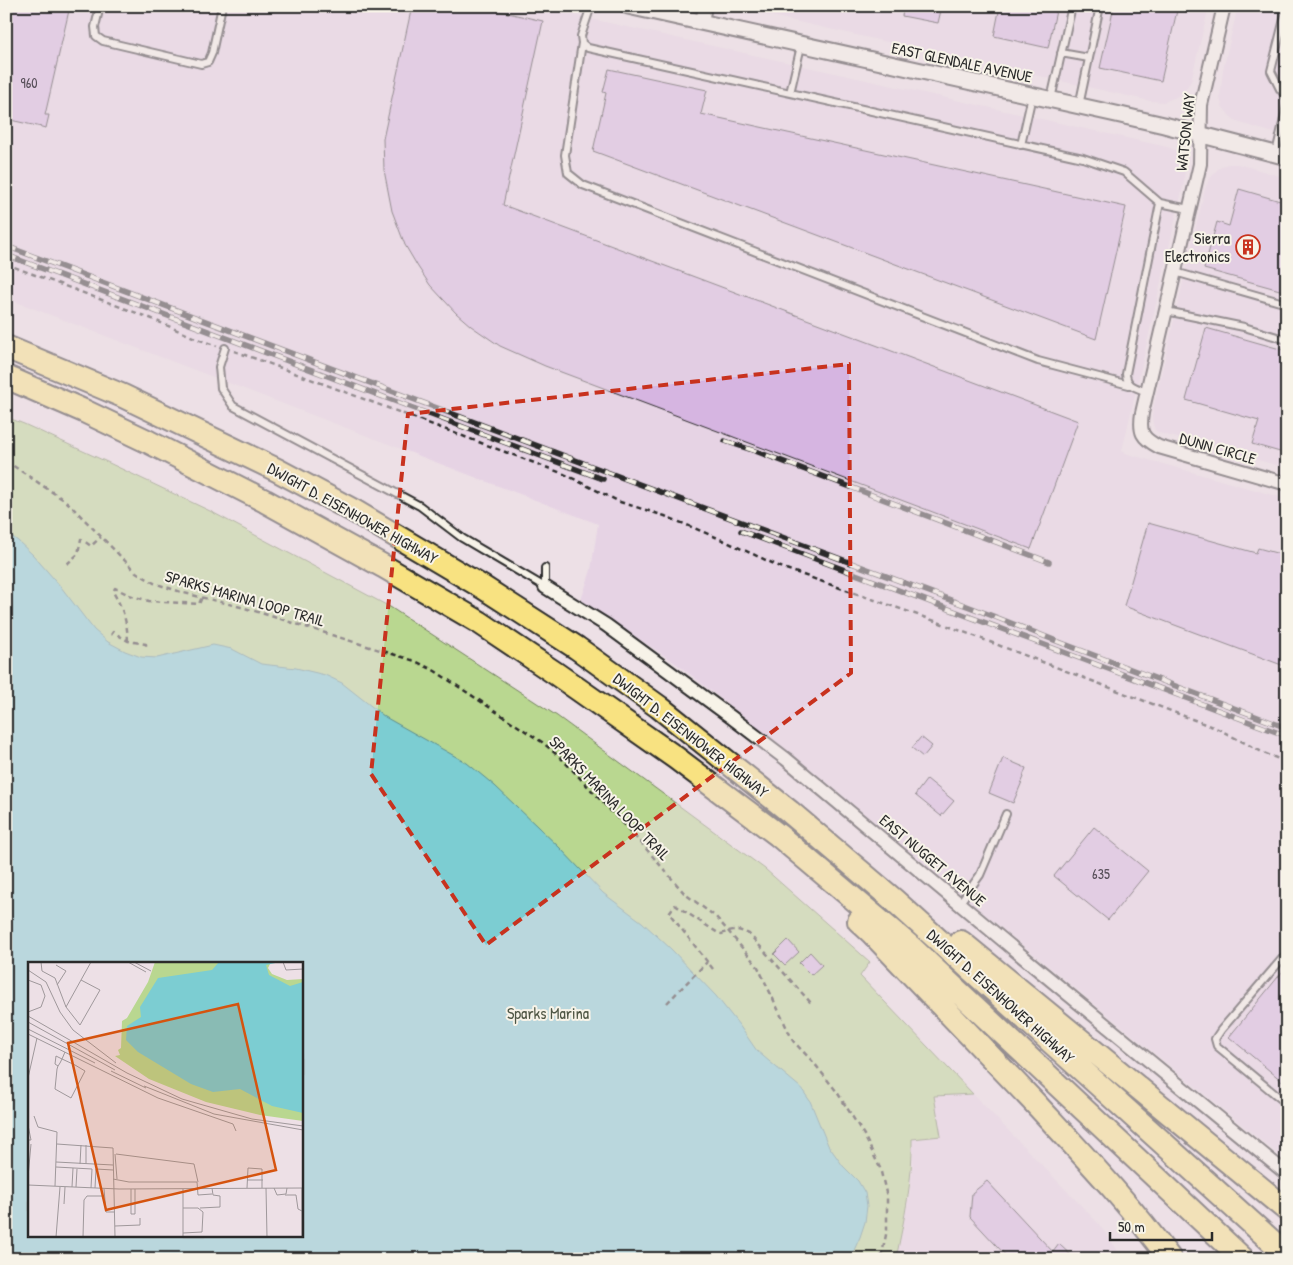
<svg xmlns="http://www.w3.org/2000/svg" width="1293" height="1265" viewBox="0 0 1293 1265" font-family="'Patrick Hand',sans-serif">
	<style>
		.built { fill: #e6d3e4 }
		.green { fill: #b9d790; stroke: #72815e; fill-rule: evenodd }
		.water { fill: #7ccdd2; stroke: #5c8c8f; fill-rule: evenodd }
		.building { fill: #d6b5e1; stroke: #2b2b2b }
		.lines { fill: none; stroke-linecap: round; stroke-linejoin: round }
		.service-casing { stroke: #2b2b2b; stroke-width: 10 }
		.minor-casing { stroke: #2b2b2b; stroke-width: 16 }
		.tertiary-casing { stroke: #2b2b2b; stroke-width: 19 }
		.motorway-casing { stroke: #2b2b2b; stroke-width: 26 }
		.path { stroke: #2b2b2b; stroke-width: 2.5; stroke-dasharray: 5 4; stroke-linecap: butt }
		.service { stroke: #f7f3e8; stroke-width: 6 }
		.minor { stroke: #f7f3e8; stroke-width: 12 }
		.tertiary { stroke: #f7f3e8; stroke-width: 15 }
		.motorway { stroke: #f8e281; stroke-width: 22 }
		.rail-casing { stroke: #2b2b2b; stroke-width: 5.5 }
		.rail { stroke: #f7f3e8; stroke-width: 4; stroke-dasharray: 11; stroke-linecap: butt }
		.marked { fill: none; stroke: #c8321e; stroke-width: 4; stroke-dasharray: 10 6; stroke-linejoin: round }
		.labels { text-anchor: middle; stroke-width: 4; stroke-linejoin: round; paint-order: stroke }
		.number-label { font-size: 14px; fill: #564e58 }
		.street-label { font-size: 16px; fill: #2b2b2b; stroke: #f7f3e8 }
		.poi-label { font-size: 16px; fill: #2b2b2b; stroke: #f7f3e8; text-anchor: end }
		.park-label { font-size: 16px; fill: #4e5644; stroke: #f7f3e8 }
		.inset-road { fill: none; stroke: #9f989b; stroke-width: 1 }
		.view { fill: #d5540f; fill-opacity: 0.15; stroke: #d5540f; stroke-width: 2.5 }
		.inset-edge { fill: none; stroke: #2b2b2b; stroke-width: 2.5 }
	</style>
	<rect width="100%" height="100%" fill="#ede0e6"/>
	<filter id="ink" filterUnits="userSpaceOnUse"><feTurbulence type="fractalNoise" baseFrequency=".02" numOctaves="2"/><feDisplacementMap in="SourceGraphic" scale="10" xChannelSelector="R" yChannelSelector="G"/><feConvolveMatrix kernelMatrix="1 2 1 2 8 2 1 2 1" color-interpolation-filters="sRGB"/></filter>
	<g filter="url(#ink)">
		<path class="built" d="M6,6H533L1167,147L1177,151L1183,158L1185,165L1184,182L1122,451L1128,454L1287,499V1162L987,916L803,763L678,665L581,600L591,570L598,524L6,298Z
			M740,6H1209L1191,81L1185,90L1176,97L1164,102L1150,101L754,12L743,9Z
			M1238,6H1287V137L1237,122L1229,115L1222,106L1220,97L1223,70Z
			M1229,164H1238L1287,178V468L1159,433L1155,430L1153,424L1152,417L1153,409L1205,189L1209,180L1217,170L1224,165Z
			M973,1094L1098,1223L1124,1259H896L909,1195L913,1159L912,1139L934,1096Z"/>
		<path class="green" d="M6,417L24,424L107,462L210,511L390,607L557,716L765,869L870,962L860,976L973,1094L934,1096L941,1136L912,1139C913,1180 904,1219 896,1259H6ZM29,964H301V1236H29Z"/>
		<path class="water" d="M6,532L18,541L33,555L61,587L94,630L108,642L125,651L141,657L157,658L213,645L232,649L261,664L296,668L325,675L342,683L385,717L467,763L495,786L560,848L603,893L642,922L671,949L716,996L739,1025L757,1051L801,1088L810,1101L828,1145L843,1166L858,1181L865,1193L867,1206L865,1222L860,1237L850,1259H6ZM29,964H301V1236H29Z"/>
		<path class="building" d="M6,6H70L45,115H49L46,128L6,119Z
			M412,6H477L543,21L503,205L1078,421L1031,549L545,366L500,346L471,326L456,313L430,285L418,267L405,245L392,211L384,170L383,139Z
			M904,6H942L938,23L902,16Z
			M1000,6H1057L1048,48L994,36Z
			M1114,6H1178L1161,81L1100,68Z
			M609,69L707,90L701,114L1126,207L1096,339L593,151L606,93L603,92Z
			M1239,189L1287,203V292L1204,269L1217,222L1229,226Z
			M1206,328L1287,351V454L1252,444L1259,421L1186,400Z
			M1148,523L1256,553L1258,548L1287,556V667L1124,606Z
			M921,737L932,746L923,757L912,748Z
			M1003,758L1026,768L1023,776L1024,777L1013,803L989,793Z
			M927,779L954,801L941,816L915,795Z
			M1094,827L1148,871L1108,920L1054,876Z
			M788,940L799,952L785,965L774,954Z
			M810,952L822,965L811,975L799,963Z
			M1287,966V1074L1282,1081L1229,1037Z
			M987,1181L1053,1252L1059,1244L1075,1259H1009L970,1217L972,1193Z"/>
		<g class="lines">
			<g class="service-casing">
				<path id="service" d="M100,6L95,27L96,36L103,41L201,64L208,62L212,53L222,6
					M591,6L581,36L582,43L588,48L1083,158L1124,172L1160,203L1189,209
					M1287,7L1271,71L1280,89L1287,98
					M582,43L565,155L568,173L583,185L1038,361L1129,385
					M1061,53L1089,58
					M790,93L801,46
					M1051,99L1072,6
					M1079,106L1100,6
					M1021,145L1032,96
					M1276,153L1287,106
					M1175,272L1287,304
					M1166,311L1244,327L1287,340
					M225,348L219,367L221,388L233,406L420,506L462,538L545,587
					M1147,392C1136,387 1127,387 1126,374L1160,203
					M545,568V587
					M959,904L980,875L1006,814
					M1287,953L1221,1030L1215,1039L1217,1046L1287,1104"/>
			</g>
			<g class="minor-casing">
				<path id="minor" d="M1224,6L1201,105L1200,164L1142,413C1139,433 1142,438 1159,447L1287,484
					M702,22L705,6
					M545,587L606,625L731,717L786,759L1040,971L1287,1174"/>
			</g>
			<g class="tertiary-casing">
				<path id="tertiary" d="M628,6L1116,114L1164,125L1287,157"/>
			</g>
			<g class="motorway-casing">
				<path id="motorway" d="M6,347L123,396L277,470L354,511L484,588L577,648L659,707L790,812L895,901L1287,1255
					M6,377L84,411L149,442L265,501L383,566L479,622L555,673L676,758L778,835L913,949L1243,1259
					M859,921L872,933C926,989 980,1045 1034,1102C1081,1153 1129,1203 1170,1259
					M961,942L1287,1210"/>
			</g>
			<path class="path" d="M6,264L150,318L200,340L217,346
				M234,351L273,365L564,474L620,502L665,516L718,538L783,568L935,621L1218,729L1266,754L1287,762
				M6,461L67,502L136,572L154,583L184,593L245,608L415,661L435,671L542,742L563,760L642,844L685,894L716,917L728,931L758,967L793,1041L814,1063L837,1092L864,1135L880,1168L887,1197V1230L881,1259
				M67,564L78,554L81,539L91,546L101,537
				M111,635L113,632L128,641L146,644V648
				M128,641C127,621 123,609 113,592L115,588L129,595L149,601L199,604L202,597
				M713,969L669,913L675,905L718,933L722,934C734,928 737,929 749,934L811,1003
				M667,1003L707,962"/>
			<use href="#service" class="service"/>
			<use href="#minor" class="minor"/>
			<use href="#tertiary" class="tertiary"/>
			<use href="#motorway" class="motorway"/>
			<g class="rail-casing">
				<path id="rail" d="M6,246L647,487L975,609L1059,642L1287,728
					M6,255L490,437L603,479
					M725,441L758,452L1049,562
					M741,531L1287,736"/>
			</g>
			<use href="#rail" class="rail"/>
		</g>
	</g>
	<path d="M0 0H1293V1265H0ZM849,364L851,673L486,945L371,774L408,414Z" fill="#ede0e6" fill-opacity=".55" fill-rule="evenodd"/>
	<path class="marked" d="M849,364L851,673L486,945L371,774L408,414Z"/>
	<defs>
		<g id="building-ring" transform="scale(1.25)"><circle r="9.5" fill="#f7f3e8" stroke="#c8321e" stroke-width="1.5"/><path d="M-4-6H4V6H1V3H-1V6H-4ZM-2.5-4.3h1.7v1.8h-1.7ZM.8-4.3h1.7v1.8H.8ZM-2.5-1h1.7V.8h-1.7ZM.8-1h1.7V.8H.8Z" fill="#c8321e"/></g>
	</defs>
	<g fill-rule="evenodd">
		<use href="#building-ring" x="1248" y="247"/>
	</g>
	<g class="labels">
		<g class="number-label">
			<text x="29" y="88">960</text>
			<text x="1101" y="879">635</text>
		</g>
		<g class="street-label">
			<text transform="translate(962 62) rotate(12)" y="6">EAST GLENDALE AVENUE</text>
			<text transform="translate(1185 132) rotate(-84)" y="6">WATSON WAY</text>
			<text transform="translate(1218 448) rotate(16)" y="6">DUNN CIRCLE</text>
			<text transform="translate(353 513) rotate(29)" y="6">DWIGHT D. EISENHOWER HIGHWAY</text>
			<text transform="translate(245 598) rotate(16)" y="6">SPARKS MARINA LOOP TRAIL</text>
			<text transform="translate(691 735) rotate(38)" y="6">DWIGHT D. EISENHOWER HIGHWAY</text>
			<text transform="translate(610 798) rotate(46)" y="6">SPARKS MARINA LOOP TRAIL</text>
			<text transform="translate(933 860) rotate(40)" y="6">EAST NUGGET AVENUE</text>
			<text transform="translate(1001 996) rotate(42)" y="6">DWIGHT D. EISENHOWER HIGHWAY</text>
		</g>
		<g class="poi-label">
			<text x="1230" y="244">Sierra<tspan x="1230" dy="18">Electronics</tspan></text>
		</g>
		<g class="park-label">
			<text x="548" y="1019">Sparks Marina</text>
		</g>
	</g>
	<g transform="translate(28 962)">
		<rect width="275" height="275" fill="#ede0e6"/>
		<path d="M127,0H243L240,6L244,12L259,18L275,17V159L232,153L178,140L121,117L87,94L92,93L90,88L93,86L94,59L99,56L120,20Z" fill="#b9d790"/>
		<path d="M191,0H252L238,3L241,13L262,24L275,20V151L244,144L212,127L185,130L163,122L110,90L98,78L99,64L113,55L112,45L130,16L184,8Z" fill="#7ccdd2"/>
		<path class="inset-road" d="M13,0L14,9L27,16L38,45L52,63L72,28L53,18L63,0M100,0L118,10M106,0L123,9M255,0L258,8L275,7M28,3L38,9L29,23M0,8L18,20L32,50L45,68L88,101M0,18L13,23L17,34L13,45L0,50M38,45L53,18M0,54L99,111L154,137L224,157L275,164M0,60L87,108M0,67L67,101M0,72L130,136L205,162L208,169M30,104L27,102L28,94L34,97L47,103L57,109L43,136L27,127L29,107L30,104L32,101L34,97L37,90M83,109L118,126M0,116L9,76M116,124L186,152L275,168M6,154L10,165L29,170L27,224M0,163L3,178H0M29,182L85,186L87,275M87,192L89,217M88,192L166,202L170,220M28,200L85,203M52,202L53,183M58,202V183M28,205L64,207L63,226M0,215L3,182M85,217L101,220H169L170,233L184,232M219,218H235M0,223L91,227L275,226M44,225L45,206M48,225L49,207M67,226L68,207L85,208M219,226L220,206L234,207V226M238,226L239,275M246,226L249,233L258,232L259,226M76,227L78,250H87M103,227V252H107V227M155,227V275M257,233H268L270,247L274,249M36,242L37,225M155,246H170L175,250L174,270L155,271M172,246L192,245V234L185,233L184,226M87,264L112,263V256M28,275L32,225M55,275L56,238L59,234H75M274,275V226"/>
		<path class="view" d="M210,42L248,208L78,248L40,81Z"/>
		<rect width="275" height="275" class="inset-edge"/>
	</g>
	<rect width="1293" height="1265" fill="none" stroke="#f7f3e8" stroke-width="25"/>
	<rect x="12" y="12" width="1268" height="1240" fill="none" stroke="#2b2b2b" stroke-width="2" filter="url(#ink)"/>
	<path d="M1110 1232v8h102v-8" fill="none" stroke="#2b2b2b" stroke-width="2.5"/>
	<text x="1118" y="1232" font-size="15" fill="#2b2b2b" stroke="#f7f3e8" stroke-width="4" paint-order="stroke">50 m</text>
</svg>
